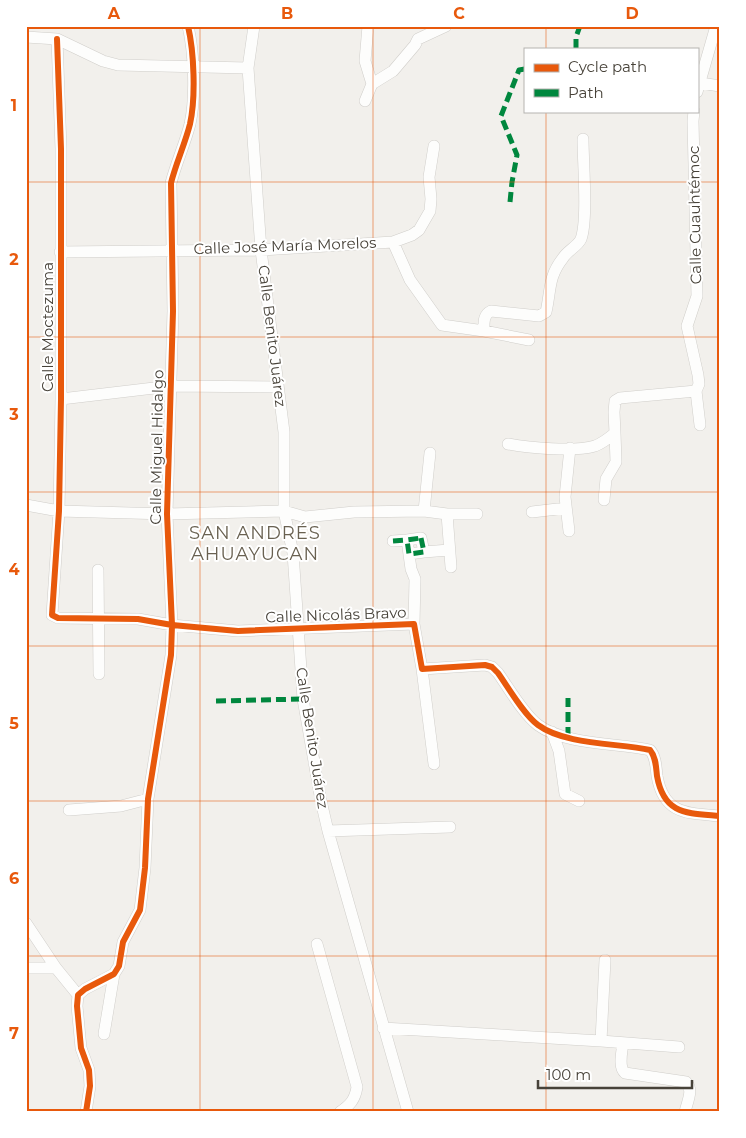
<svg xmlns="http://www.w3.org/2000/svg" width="746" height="1138" viewBox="0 0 746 1138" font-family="Montserrat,sans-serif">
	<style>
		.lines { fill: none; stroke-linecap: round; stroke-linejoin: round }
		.minor-casing { stroke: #d0ceca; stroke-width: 12 }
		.minor { stroke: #fdfdfc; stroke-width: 11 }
		.quiet { stroke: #00873e; stroke-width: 5; stroke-dasharray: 10 5; stroke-linecap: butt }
		.cycleway-casing { stroke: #fff; stroke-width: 9 }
		.cycleway { stroke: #e8590c; stroke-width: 6 }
		.grid { fill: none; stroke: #e8590c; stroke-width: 1; stroke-opacity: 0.55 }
		.labels { text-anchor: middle; stroke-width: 4; stroke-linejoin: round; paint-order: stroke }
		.street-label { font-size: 15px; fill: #474239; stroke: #fff }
		.quarter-label { font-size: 18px; letter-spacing: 1px; fill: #696151; stroke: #fff }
		.neatline { fill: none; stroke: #e8590c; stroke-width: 2 }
		.grid-label { font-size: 16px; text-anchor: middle; font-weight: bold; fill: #e8590c }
	</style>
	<rect width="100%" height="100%" fill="#f2f0ec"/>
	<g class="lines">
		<g class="minor-casing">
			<path id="minor" d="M254,26L248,68L261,250L284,432V511L293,553L303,699L321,801L328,831L408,1112
				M368,26L365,61L372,84L393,71L415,45L418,39L446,26
				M26,37L57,39L103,61L118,65L248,68
				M57,39L61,149V399L59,511L52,615L58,618L138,619L172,625L238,631L414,624L422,669L485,665L492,667L498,673C508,687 524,715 538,725C565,745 618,743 650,750C656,757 656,767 657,776C664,815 687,813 720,816
				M700,83L720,86
				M697,92L716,26
				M365,101L372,84
				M694,111L693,121L697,296L687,326L698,375L699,384L696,391L700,425
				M393,242L410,280L442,325L484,331L529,340
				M60,252L261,250L393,242L412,235L419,230L430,211L431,199L429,177L434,146
				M484,331C484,322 483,315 491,311L539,316L546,312C551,290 548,277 563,258C567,251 578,246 581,239C588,220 583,162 583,139
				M61,399L171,386L278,387
				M508,444C530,448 574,452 595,446C603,443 609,438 615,433L614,412L615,401L620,398L696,391
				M604,500L606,479L616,462L615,433
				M26,505L59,511L167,514L284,511L305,517L354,512L424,511L447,514H477
				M424,511L430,453
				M532,512L566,508
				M447,514L451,567
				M569,531L565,497L570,448
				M393,541L407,540
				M424,552L449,550
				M409,554L424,552L421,538L407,540L411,569L415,579L414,624
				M98,570L99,674
				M422,669L434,764
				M552,732L559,751L565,794L579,801
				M69,810L121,806L148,799
				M328,831L450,827
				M26,923L56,968
				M317,944L357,1087C355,1100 350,1105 340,1112
				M26,968H56L78,995
				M383,1028L601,1041L679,1047
				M104,1034L114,974
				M601,1041L605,960
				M623,1043C622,1052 618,1067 625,1073L686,1082C694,1090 687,1102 685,1112
				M86,1112L90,1086L89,1070L81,1048L77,1006L78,995L85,989L114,974L119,966L123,942L140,910L145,868L148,799L171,655L172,625L167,514L173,311L171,183C176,163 185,144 190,124C196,97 194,52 188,26"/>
		</g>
		<use href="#minor" class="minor"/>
		<path class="quiet" d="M576,49V37L580,26
			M510,202L512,182L517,155L501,116L519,70L525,69
			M421,538L424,552L409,554L407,540Z
			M393,541L407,540
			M216,701L303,699
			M568,737V698"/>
		<g class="cycleway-casing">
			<path id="cycleway" d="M57,39L61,149V399L59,511L52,615L58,618L138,619L172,625L238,631L414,624L422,669L485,665L492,667L498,673C508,687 524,715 538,725C565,745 618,743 650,750C656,757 656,767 657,776C664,815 687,813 720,816
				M86,1112L90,1086L89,1070L81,1048L77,1006L78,995L85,989L114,974L119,966L123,942L140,910L145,868L148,799L171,655L172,625L167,514L173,311L171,183C176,163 185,144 190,124C196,97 194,52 188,26"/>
		</g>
		<use href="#cycleway" class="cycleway"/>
	</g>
	<path class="grid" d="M200,26V1112M373,26V1112M546,26V49M546,111V1112M26,182H720M26,337H720M26,492H720M26,646H720M26,801H720M26,956H720"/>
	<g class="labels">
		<g class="street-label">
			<text transform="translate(695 215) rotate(-91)" y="5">Calle Cuauhtémoc</text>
			<text transform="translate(285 246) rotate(-2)" y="5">Calle José María Morelos</text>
			<text transform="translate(48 327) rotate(-90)" y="5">Calle Moctezuma</text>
			<text transform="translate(272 336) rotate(83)" y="5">Calle Benito Juárez</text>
			<text transform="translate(157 447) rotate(-89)" y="5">Calle Miguel Hidalgo</text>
			<text transform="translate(336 615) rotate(-2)" y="5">Calle Nicolás Bravo</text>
			<text transform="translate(312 738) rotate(81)" y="5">Calle Benito Juárez</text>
		</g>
		<g class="quarter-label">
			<text x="255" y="539">SAN ANDRÉS<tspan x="255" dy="21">AHUAYUCAN</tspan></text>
		</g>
	</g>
	<rect width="746" height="1138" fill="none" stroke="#ffffff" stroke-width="55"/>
	<rect x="524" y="48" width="175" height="65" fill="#ffffff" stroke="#b5b3b0"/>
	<rect x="534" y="64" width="25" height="8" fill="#e8590c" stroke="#b5b3b0"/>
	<text x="568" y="72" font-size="15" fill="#474239">Cycle path</text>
	<rect x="534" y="89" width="25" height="8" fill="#00873e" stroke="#b5b3b0"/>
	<text x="568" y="98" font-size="15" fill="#474239">Path</text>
	<path d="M538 1080v8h154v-8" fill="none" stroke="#474239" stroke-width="2.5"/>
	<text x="546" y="1080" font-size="15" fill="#474239" stroke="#ffffff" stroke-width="4" paint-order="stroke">100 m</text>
	<rect x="28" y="28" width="690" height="1082" class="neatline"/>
	<g class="grid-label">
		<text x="114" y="19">A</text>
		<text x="287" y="19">B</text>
		<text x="459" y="19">C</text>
		<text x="632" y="19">D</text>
		<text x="14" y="111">1</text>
		<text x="14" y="265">2</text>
		<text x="14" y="420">3</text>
		<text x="14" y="575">4</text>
		<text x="14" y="729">5</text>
		<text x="14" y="884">6</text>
		<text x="14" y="1039">7</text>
	</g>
</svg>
